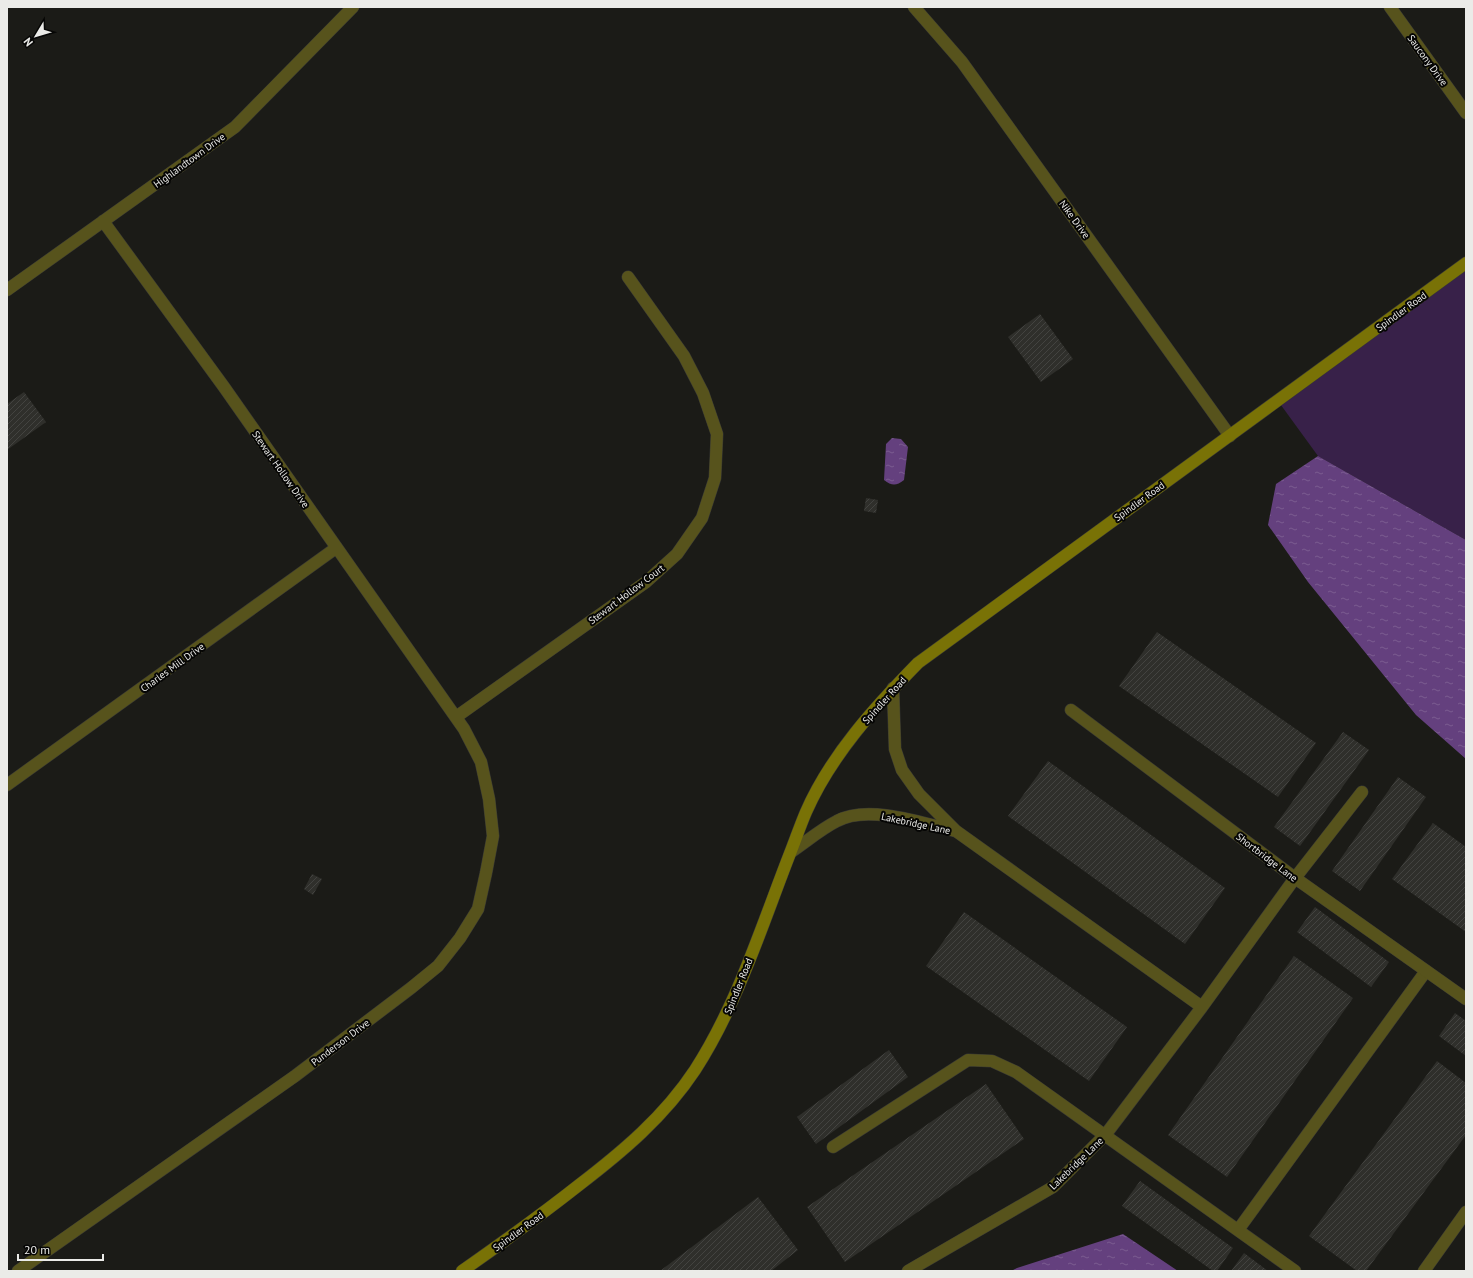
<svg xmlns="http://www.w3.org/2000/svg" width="1473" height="1278" viewBox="0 0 1473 1278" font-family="'PT Sans',sans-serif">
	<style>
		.green { fill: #382149 }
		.water { fill: url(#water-ripples) }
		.building { fill: url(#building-hatch) }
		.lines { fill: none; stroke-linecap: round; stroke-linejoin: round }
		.lane-casing { stroke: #383834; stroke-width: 13 }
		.street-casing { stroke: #383834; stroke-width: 13 }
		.secondary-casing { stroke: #383834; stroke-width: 13 }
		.lane { stroke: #57531c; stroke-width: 12 }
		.street { stroke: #57531c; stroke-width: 12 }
		.secondary { stroke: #797206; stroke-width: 12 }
		.labels { text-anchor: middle; stroke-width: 4; stroke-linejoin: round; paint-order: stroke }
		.street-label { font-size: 10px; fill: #ebebe8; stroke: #060605 }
	</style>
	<defs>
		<pattern id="water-ripples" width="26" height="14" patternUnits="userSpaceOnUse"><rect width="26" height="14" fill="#64407e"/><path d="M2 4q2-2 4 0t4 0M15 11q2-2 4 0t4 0" fill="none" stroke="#7a5c90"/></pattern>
		<pattern id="building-hatch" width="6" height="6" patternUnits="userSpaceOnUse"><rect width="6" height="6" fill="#2f2f2b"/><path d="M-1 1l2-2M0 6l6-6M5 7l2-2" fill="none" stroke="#434340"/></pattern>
	</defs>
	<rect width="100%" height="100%" fill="#1b1b17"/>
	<path class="green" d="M1466,263V540L1318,456L1278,401Z"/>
	<path class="water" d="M892,438L901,439L908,447L904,480C896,486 892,486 884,480L886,444Z
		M1318,456L1466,540V759L1416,715L1308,582L1268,525L1276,484Z
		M1123,1234L1178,1271H1011L1017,1268Z"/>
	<path class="building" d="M1040,314L1073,359L1041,382L1008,337Z
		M24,392L46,422L7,450V404Z
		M866,498L878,500L876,513L864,511Z
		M1157,632L1316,743L1278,797L1119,686Z
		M1343,732L1369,750L1300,846L1274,827Z
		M1048,761L1225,888L1185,944L1008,816Z
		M1398,777L1426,797L1360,891L1332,871Z
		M1433,823L1466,847V932L1392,879Z
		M312,874L322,879L313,895L304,889Z
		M1315,907L1389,962L1371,987L1297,932Z
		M964,912L1127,1027L1089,1081L926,966Z
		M1294,956L1353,998L1227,1177L1168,1135Z
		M1455,1013L1466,1021V1056L1439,1036Z
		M889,1050L908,1077L816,1144L797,1117Z
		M1437,1061L1466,1083V1135L1366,1271H1357L1309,1236Z
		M986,1084L1024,1139L845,1262L807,1207Z
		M1140,1181L1233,1248L1217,1271H1213L1122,1206Z
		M758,1197L798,1250L771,1271H660Z
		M1244,1253L1268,1271H1231Z"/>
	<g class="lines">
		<g class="lane-casing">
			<path id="lane" d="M1295,878L1362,792
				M833,1147L968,1060L992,1061L1016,1072L1295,1271
				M1238,1230L1426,971"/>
		</g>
		<g class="street-casing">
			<path id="street" d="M914,7L962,62L1230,436
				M1390,7L1466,113
				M7,290L235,127L353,7
				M893,688L895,749L902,770L919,794L956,831L1202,1007
				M1071,710L1295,878L1466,999
				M456,717L646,582L677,554L702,518L715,478L717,434L703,393L684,356L628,277
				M7,785L336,548
				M791,852C806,842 821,829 837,821C867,804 923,823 955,831
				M18,1271L295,1076L411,988L438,966L460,938L478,909L486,873L493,836L489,799L481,762L464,729L224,387L103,221
				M908,1271L1053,1187L1106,1134L1202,1007L1295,878
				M1424,1271L1466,1212"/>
		</g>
		<g class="secondary-casing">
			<path id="secondary" d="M462,1271C502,1243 541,1215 579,1185C622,1152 664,1117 695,1070C737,1005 761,928 789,856C795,841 800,826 806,812C831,755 875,707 918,663L1466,263"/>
		</g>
		<use href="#lane" class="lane"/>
		<use href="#street" class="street"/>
		<use href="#secondary" class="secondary"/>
	</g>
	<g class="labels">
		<g class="street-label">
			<text transform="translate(1428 60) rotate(54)" y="4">Saucony Drive</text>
			<text transform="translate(189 160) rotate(-36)" y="4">Highlandtown Drive</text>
			<text transform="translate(1075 219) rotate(54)" y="4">Nike Drive</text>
			<text transform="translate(1401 311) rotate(-36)" y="4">Spindler Road</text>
			<text transform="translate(281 469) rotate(55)" y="4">Stewart Hollow Drive</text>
			<text transform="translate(1139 501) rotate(-36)" y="4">Spindler Road</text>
			<text transform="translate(626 594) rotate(-37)" y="4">Stewart Hollow Court</text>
			<text transform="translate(172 667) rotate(-36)" y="4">Charles Mill Drive</text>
			<text transform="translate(884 700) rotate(-48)" y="4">Spindler Road</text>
			<text transform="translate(916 823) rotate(12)" y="4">Lakebridge Lane</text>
			<text transform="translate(1267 857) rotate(37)" y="4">Shortbridge Lane</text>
			<text transform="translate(738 986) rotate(-68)" y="4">Spindler Road</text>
			<text transform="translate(340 1042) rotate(-37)" y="4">Punderson Drive</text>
			<text transform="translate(1076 1163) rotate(-44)" y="4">Lakebridge Lane</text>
			<text transform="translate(518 1231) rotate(-36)" y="4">Spindler Road</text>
		</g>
	</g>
	<rect width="1473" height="1278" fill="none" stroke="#ebebe8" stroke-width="16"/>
	<g transform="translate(36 36) rotate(232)" stroke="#060605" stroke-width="3" paint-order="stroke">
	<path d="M0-3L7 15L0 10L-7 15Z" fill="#ebebe8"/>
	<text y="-6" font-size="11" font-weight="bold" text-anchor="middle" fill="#ebebe8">N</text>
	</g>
	<path d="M18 1254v6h85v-6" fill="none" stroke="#ebebe8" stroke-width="2"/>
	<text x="24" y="1254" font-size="12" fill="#ebebe8" stroke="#060605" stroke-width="3" paint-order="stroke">20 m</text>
</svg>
